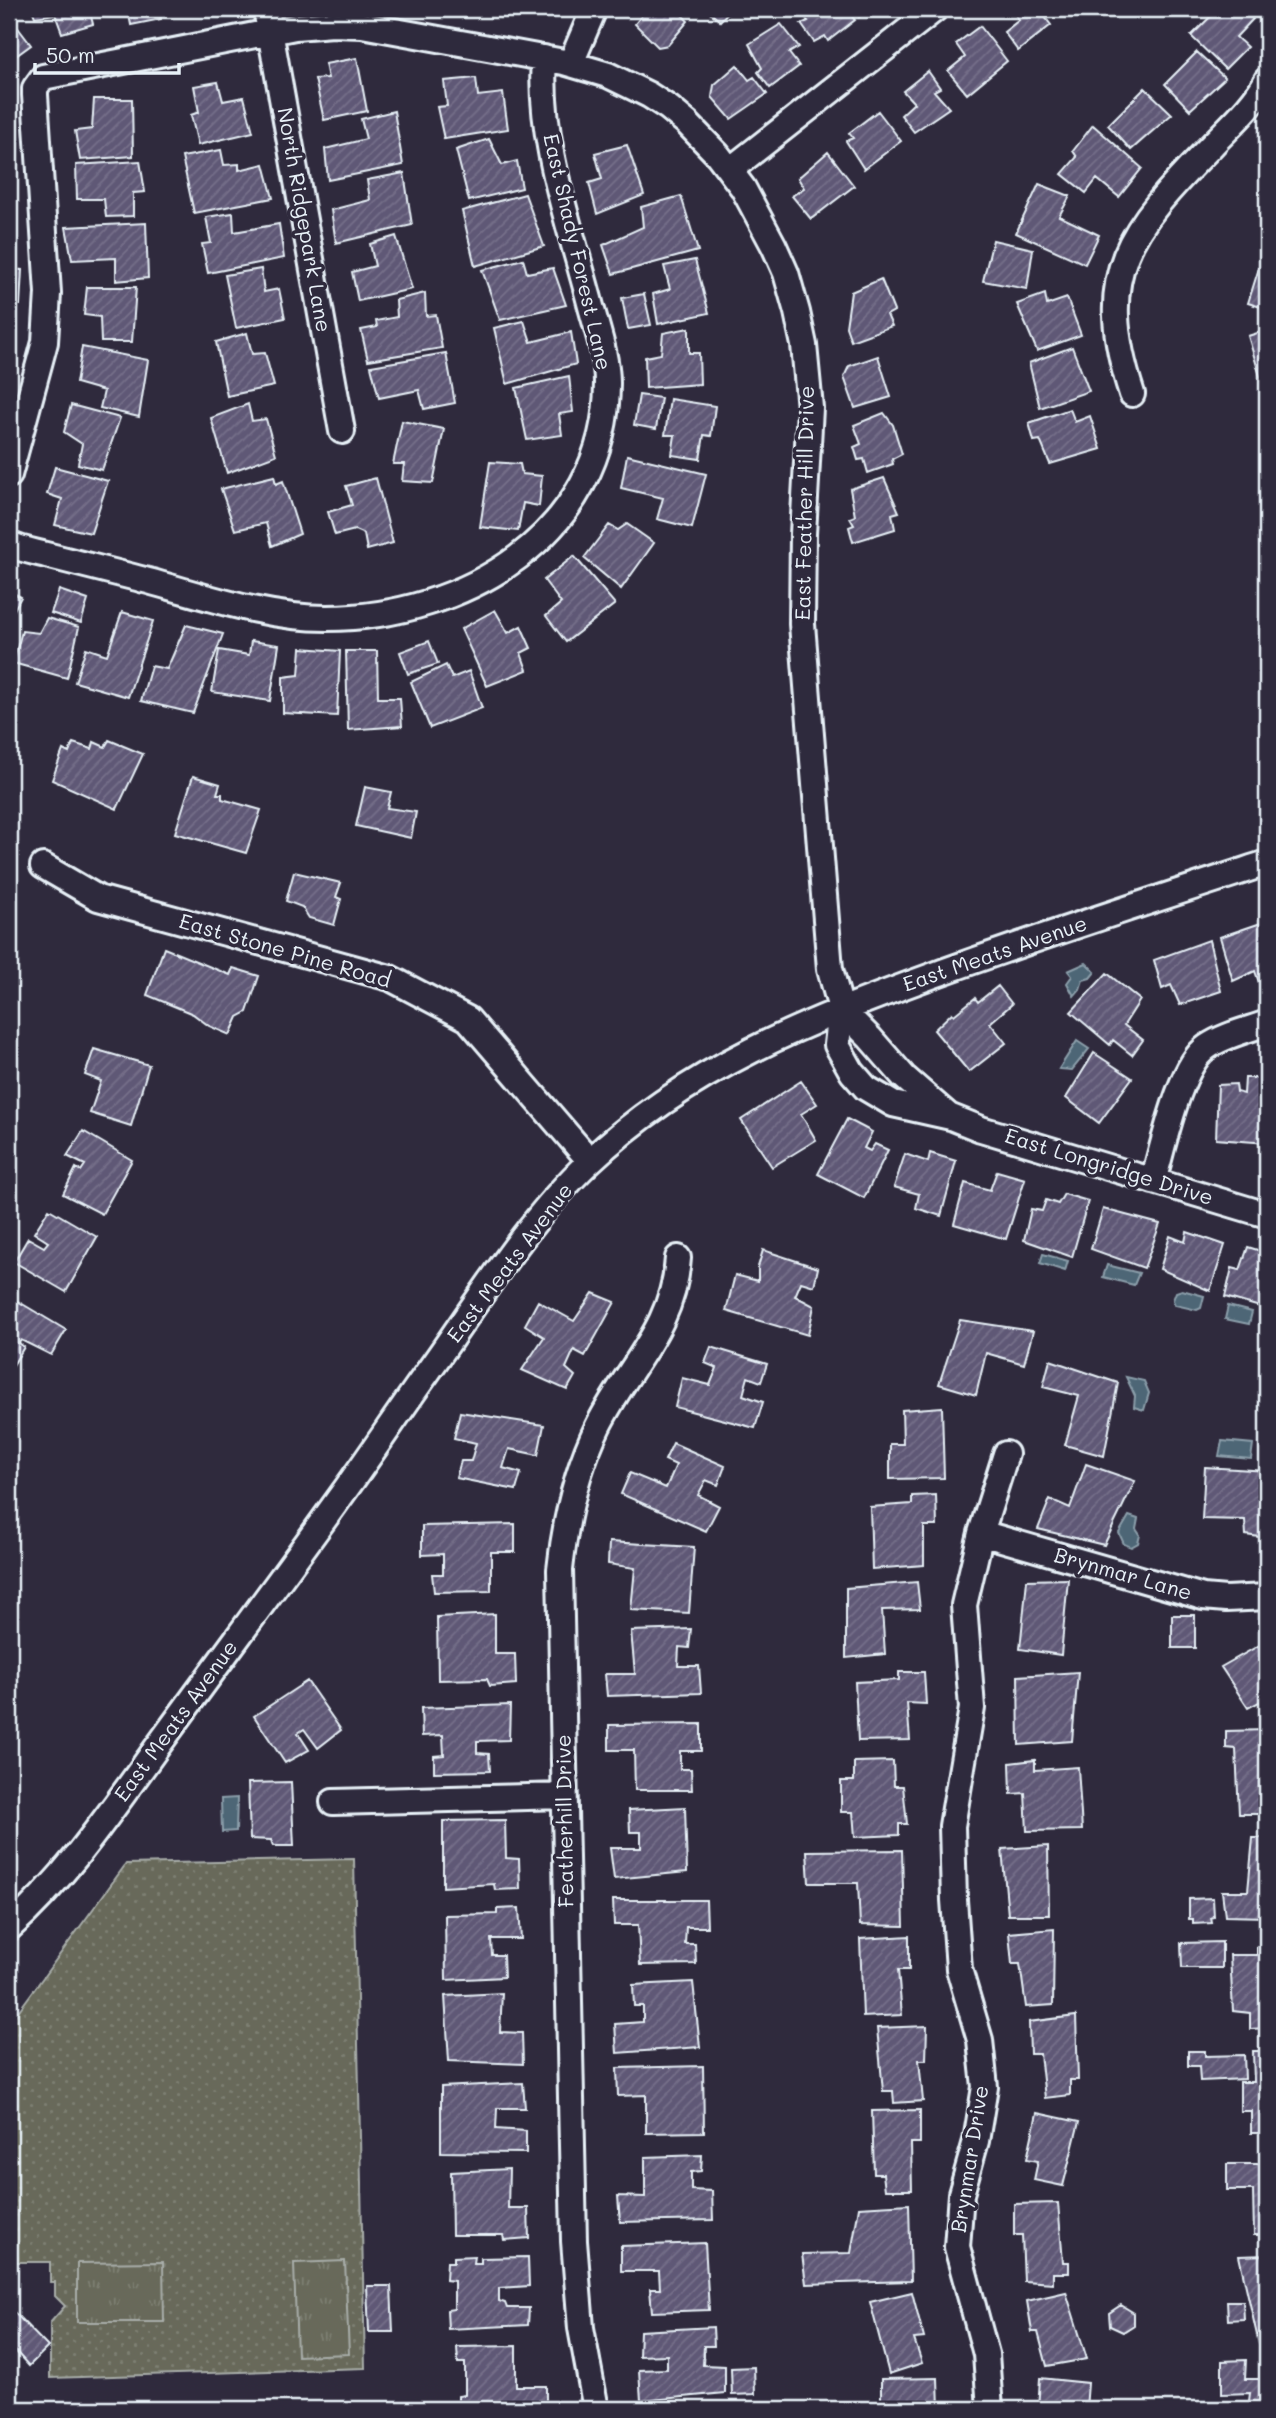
<svg xmlns="http://www.w3.org/2000/svg" width="1276" height="2418" viewBox="0 0 1276 2418" font-family="Mali,sans-serif">
	<style>
		.grass { fill: url(#grass-dots); stroke: #a8ada9; stroke-width: 2 }
		.park { fill: url(#park-tufts); stroke: #a8ada9; stroke-width: 2 }
		.water { fill: #4d6676; stroke: #8b9eaa; stroke-width: 2 }
		.building { fill: url(#building-hatch); stroke: #e8f1f8; stroke-width: 2 }
		.lines { fill: none; stroke-linecap: round; stroke-linejoin: round }
		.minor-casing { stroke: #e8f1f8; stroke-width: 30 }
		.minor { stroke: #2f2a3d; stroke-width: 24 }
		.labels { text-anchor: middle; stroke-width: 7; stroke-linejoin: round; paint-order: stroke }
		.street-label { font-size: 21px; fill: #e8f1f8; stroke: #2f2a3d }
	</style>
	<defs>
		<pattern id="grass-dots" width="8" height="8" patternUnits="userSpaceOnUse" patternTransform="scale(1.75)"><rect width="8" height="8" fill="#67695a"/><path d="M2 2h.1M6 6h.1" fill="none" stroke="#7d7f72" stroke-width="1.8" stroke-linecap="round"/></pattern>
		<pattern id="park-tufts" width="24" height="20" patternUnits="userSpaceOnUse" patternTransform="scale(1.75)"><rect width="24" height="20" fill="#67695a"/><path d="M3 7l-1-3M5 7V3M7 7l1-3M15 17l-1-3M17 17v-4M19 17l1-3" fill="none" stroke="#7d7f72"/></pattern>
		<pattern id="building-hatch" width="6" height="6" patternUnits="userSpaceOnUse" patternTransform="scale(1.75)"><rect width="6" height="6" fill="#5f5876"/><path d="M-1 1l2-2M0 6l6-6M5 7l2-2" fill="none" stroke="#76708a"/></pattern>
	</defs>
	<rect width="100%" height="100%" fill="#2f2a3d"/>
	<filter id="ink" filterUnits="userSpaceOnUse"><feTurbulence type="fractalNoise" baseFrequency=".0143" numOctaves="2"/><feDisplacementMap in="SourceGraphic" scale="14" xChannelSelector="R" yChannelSelector="G"/><feConvolveMatrix kernelMatrix="1 2 1 2 8 2 1 2 1" color-interpolation-filters="sRGB"/></filter>
	<g filter="url(#ink)">
		<path class="grass" d="M354,1859L365,2368L50,2378V2323L65,2306L55,2296V2282H50V2262H9V2024L126,1864Z"/>
		<path class="park" d="M345,2261L349,2354L297,2356L294,2263Z
			M163,2262L164,2322H77V2263Z"/>
		<path class="water" d="M1086,963L1095,972L1090,978L1083,980L1080,989L1074,996L1067,983L1072,976L1068,971Z
			M1077,1041L1089,1049L1072,1070L1059,1069Z
			M1043,1254L1068,1261L1065,1271L1040,1263Z
			M1107,1265L1139,1273L1134,1285L1103,1277Z
			M1182,1290L1204,1296L1201,1308L1197,1310L1175,1305L1173,1300L1176,1292Z
			M1228,1306L1252,1312L1249,1324L1225,1319Z
			M1126,1377L1144,1381L1149,1393L1144,1410L1134,1407L1135,1396Z
			M1222,1441L1253,1444L1251,1459L1219,1456Z
			M1129,1516L1138,1519L1136,1529L1140,1535L1138,1543L1131,1547L1124,1544L1119,1533Z
			M237,1798L236,1831L222,1832L221,1799Z"/>
		<path class="building" d="M32,9H89L93,24L62,33L55,14L35,17Z
			M101,9H127L103,16Z
			M128,9H160L161,19L131,25Z
			M168,9H191L169,13Z
			M647,9H676L688,21L668,45L658,47L635,24Z
			M706,9H731L720,21Z
			M802,9H846L855,20L828,41L825,36L814,42L801,24L808,21L800,10Z
			M853,9H870L859,17Z
			M1011,9H1045L1041,12L1051,25L1018,51L1004,32L1019,20Z
			M1218,9H1242L1253,19L1236,37L1247,47L1225,69L1191,36Z
			M9,16L31,45L9,61Z
			M781,24L799,47L789,53L799,66L770,88L758,72L762,68L749,44Z
			M980,26L1007,61L967,94L948,71L965,57L956,44Z
			M1197,52L1225,78L1190,110L1165,84Z
			M357,58L367,111L324,120L315,79L328,78L325,64Z
			M737,65L749,80L754,77L767,94L731,119L712,97L714,85Z
			M928,71L940,88L934,91L949,108L914,132L901,115L914,103L903,91Z
			M476,78L478,96L503,93L508,129L444,139L437,107L447,106L444,81Z
			M218,82L223,101L244,97L253,132L198,145L191,115L199,112L194,86Z
			M1145,88L1172,114L1131,150L1108,125Z
			M94,99H132L133,156L80,160L75,131L92,129Z
			M394,111L403,165L328,180L325,149L366,139L361,119Z
			M878,111L901,141L864,169L846,141L853,138L849,133Z
			M1093,125L1142,168L1119,197L1097,179L1086,193L1062,174L1077,157L1073,151Z
			M489,139L502,165L517,161L522,188L469,201L456,150Z
			M627,145L644,195L597,214L589,183L602,179L595,153Z
			M221,150L224,165L239,164V170L264,164L273,198L194,213L182,157Z
			M828,152L854,186L811,219L792,196L804,188L798,178Z
			M140,161L145,192L133,193V216L106,217L104,199H77L76,165Z
			M404,173L412,225L336,243L331,210L370,200L367,180Z
			M1039,184L1070,196L1059,216L1099,235L1085,264L1016,233Z
			M525,194L544,246L475,266L462,211Z
			M681,196L698,251L613,274L603,245L643,227L641,207Z
			M15,203L17,244H9V204Z
			M233,213L234,232L279,224L284,258L208,273L202,244L211,243L206,217Z
			M146,223L148,278L116,281V258L72,260L66,227Z
			M396,236L412,289L358,301L352,272L375,266L370,244Z
			M993,240L1033,249L1027,289L983,281Z
			M1264,252L1267,253V309L1248,303Z
			M523,259L527,273L553,268L566,305L500,320L482,270Z
			M695,260L709,313L658,324L653,294L670,289L664,266Z
			M9,269L22,270L20,305H9Z
			M261,269L264,292L279,289L285,318L236,328L225,275Z
			M881,279L894,311L887,315L892,326L851,341L846,327L851,292Z
			M87,287H136L132,342H101L100,317L84,315Z
			M425,293L426,316L436,315L442,348L368,360L361,330L377,327L376,321L397,317L396,300Z
			M644,294L651,325L628,329L622,298Z
			M1045,294L1047,305L1067,298L1081,335L1037,351L1017,304Z
			M524,321L531,342L571,332L576,364L507,384L494,328Z
			M689,328V353H699L700,384L646,388L645,357L661,354L663,333Z
			M1267,330V385L1263,386L1248,336Z
			M247,333L252,354L265,353L274,386L227,396L216,342Z
			M82,347L148,360L139,417L100,408L104,391L76,383Z
			M1072,347L1089,391L1040,408L1029,363Z
			M446,353L455,403L424,409L419,390L379,398L371,366Z
			M878,356L891,397L855,408L844,377L849,366Z
			M569,376L573,412L559,414L562,435L527,440L516,388Z
			M639,395L661,398L656,429L634,425Z
			M670,399L715,406L711,436L704,435L700,459L672,455L675,435H665Z
			M248,404L252,421L266,419L276,455L227,473L211,418Z
			M71,405L120,418L102,470L78,464L82,444L64,432Z
			M1070,409L1075,422L1090,416L1101,449L1050,464L1040,440L1034,441L1029,423Z
			M884,413L893,425L902,454L892,459L893,464L868,473L864,459L858,460L854,447L861,444L854,425Z
			M402,421L444,429L433,483L402,481L404,464H393Z
			M627,455L706,474L692,528L657,519L663,498L621,488Z
			M490,462L520,464L522,474L542,476L539,506L523,503L518,531L480,527Z
			M55,467L108,481L91,533L55,525L62,499L47,494Z
			M274,476L276,484L283,481L300,534L272,546L266,523L235,530L221,489Z
			M376,478L393,543L367,550L364,534L355,530L335,535L328,512L352,505L346,486Z
			M884,478L899,512L892,514L895,529L853,542L849,527L854,525L850,518L855,516L850,489Z
			M627,524L654,543L621,589L584,558L609,525L618,530Z
			M574,556L615,604L566,642L546,616L561,603L544,580Z
			M59,590L88,600L81,623L51,613Z
			M9,591L21,597L9,619Z
			M495,610L508,633L521,626L531,648L521,653L527,670L487,686L461,629Z
			M122,612L153,621L128,697L75,682L86,648L107,655Z
			M47,618L79,627L67,678L13,663L22,631L39,633Z
			M186,625L223,634L193,713L141,701L151,666L167,669Z
			M251,641L279,645L270,701L212,692L219,650L249,655Z
			M429,641L438,664L408,674L400,652Z
			M301,648L340,651L337,716L283,713V677L299,675Z
			M346,651H377L378,698H400L402,726L348,730Z
			M446,665L452,678L469,671L482,708L430,728L411,682Z
			M109,740L143,754L117,809L52,780L63,750L69,753L73,743L92,749L94,742L105,747Z
			M193,776L220,784L217,794H222V799L261,810L246,853L175,833Z
			M365,787L391,792L387,808L416,812L411,838L356,826Z
			M294,872L341,883L336,897L341,899L334,925L309,918L302,907L286,901Z
			M1267,921V985L1261,988L1255,971L1233,981L1220,937Z
			M9,931L16,941L9,945Z
			M1209,940L1221,991L1180,1005L1171,985L1162,989L1154,960Z
			M164,948L230,975L233,968L259,976L247,1012L238,1017L230,1035L209,1026L193,1014L147,995Z
			M1107,973L1140,1000L1124,1025L1143,1040L1132,1055L1113,1040L1110,1045L1071,1012Z
			M998,986L1012,1004L990,1023L1006,1043L969,1072L934,1030L952,1013L954,1015L975,998L978,1002Z
			M94,1049L149,1065L131,1126L90,1113L101,1081L85,1075Z
			M1094,1053L1132,1078L1099,1123L1066,1098Z
			M1245,1078H1267V1143L1216,1139L1218,1085L1236,1084L1237,1092L1244,1094Z
			M801,1081L817,1104L801,1114L816,1140L772,1167L741,1120Z
			M847,1119L872,1132L864,1148L870,1151L875,1144L888,1150L864,1198L818,1174Z
			M83,1131L132,1160L102,1214L63,1194L76,1168L81,1171L85,1165L67,1156Z
			M930,1153L956,1161L941,1216L916,1208L919,1194L894,1187L905,1154L928,1162Z
			M997,1171L1025,1179L1006,1239L954,1224L965,1183L990,1190Z
			M1064,1194L1088,1201L1072,1257L1024,1240L1031,1209L1042,1211L1046,1200L1058,1204Z
			M49,1209L97,1237L66,1292L14,1262L28,1238L44,1247L48,1242L34,1233Z
			M1103,1209L1160,1224L1144,1268L1091,1249Z
			M1187,1232L1225,1245L1210,1291L1160,1269L1170,1236L1185,1242Z
			M1248,1247L1267,1253V1309L1225,1297L1232,1268L1240,1270Z
			M763,1250L818,1268L814,1286L801,1282L795,1296L814,1306L808,1335L726,1311L735,1275L758,1281V1267Z
			M593,1293L615,1302L585,1356L574,1350L566,1368L575,1376L567,1390L522,1370L544,1337L525,1325L538,1301L574,1321Z
			M9,1296L66,1330L51,1355L21,1340L19,1343L24,1347L9,1372Z
			M960,1320L1033,1331L1024,1364L986,1353L976,1395L939,1384Z
			M711,1347L767,1364L761,1382L748,1377L743,1395L763,1402L755,1428L675,1407L682,1378L710,1385L717,1368L705,1363Z
			M1050,1360L1118,1383L1104,1456L1065,1445L1079,1396L1043,1387Z
			M942,1407L944,1478L890,1479V1444H903L902,1410Z
			M460,1412L544,1425L538,1455L509,1449L503,1468L521,1473L516,1490L456,1478L461,1461H471L476,1443L454,1438Z
			M673,1443L725,1466L718,1485L706,1480L698,1495L719,1506L706,1531L621,1494L630,1473L666,1488L676,1465L665,1460Z
			M1086,1464L1135,1481L1104,1545L1038,1529L1050,1499L1070,1508Z
			M1205,1467L1267,1471V1538L1246,1535L1245,1520L1202,1519Z
			M936,1495L937,1526H924V1565L872,1569L870,1507L912,1504V1496Z
			M515,1524V1552H491V1591L434,1592L432,1574H443V1554L422,1555V1526Z
			M609,1542L694,1547L689,1613L631,1610L635,1568L608,1564Z
			M1068,1579L1061,1655L1020,1649L1027,1580Z
			M917,1582L920,1609L882,1610L885,1654L846,1658V1588Z
			M495,1614V1654H515L516,1684L490,1686L487,1679L438,1680L437,1617Z
			M1172,1615H1195V1648H1172Z
			M691,1629L689,1648L679,1647L678,1666H699L701,1693L607,1696L605,1674H635L631,1631Z
			M1267,1641V1698L1248,1708L1221,1667Z
			M899,1672H924L926,1704L907,1703L910,1740L858,1741L855,1682L899,1680Z
			M1078,1672L1072,1741L1019,1745L1018,1676Z
			M307,1681L341,1730L318,1748L304,1729L298,1733L309,1750L285,1763L254,1716Z
			M510,1705L509,1740L477,1741V1753L489,1754L490,1771L434,1772V1756L444,1755L443,1735L422,1736L421,1708Z
			M701,1724V1751H680V1769H691L692,1790H635L634,1750H609V1725Z
			M1267,1730V1782H1259L1260,1814H1239L1236,1749L1226,1748V1731Z
			M1035,1760V1770L1078,1767L1082,1830L1027,1831L1025,1793L1011,1794L1010,1763Z
			M893,1761L894,1786H903L907,1824H899V1835L855,1837L853,1812H841V1781H854V1762Z
			M291,1782L294,1846H273L271,1840L250,1839L248,1783Z
			M685,1807L687,1872L614,1879L610,1848H641V1832H630L629,1810Z
			M505,1820L506,1858L519,1859L520,1889L495,1890L494,1884L443,1887V1821Z
			M1253,1838H1267V1917L1225,1916L1222,1891H1248Z
			M1048,1846L1049,1915H1008L1002,1849Z
			M902,1850L904,1926L860,1925L858,1883H809L807,1851Z
			M1213,1898L1214,1917L1211,1918L1212,1923L1193,1924V1919H1189V1899Z
			M613,1900H706L707,1927H686L685,1944H695L696,1964L640,1965L638,1925H614Z
			M519,1908L521,1939H491L492,1955H503L504,1977L446,1980L445,1915L497,1914V1909Z
			M1054,1929L1053,2005L1026,2007L1020,1964H1012L1009,1933Z
			M909,1936V1970H898L902,2015L863,2017L860,1939Z
			M1222,1942V1968H1182L1181,1943Z
			M1257,1947H1267V2028L1250,2029V2013L1233,2011L1230,1955H1257Z
			M693,1982L700,2047L617,2053L615,2024L643,2022V2006H634L633,1985Z
			M502,1993L500,2032L522,2033L523,2064L449,2061L445,1996Z
			M1076,2016L1078,2080H1070V2095L1045,2098L1040,2054H1030L1029,2022Z
			M927,2026L926,2060H919L923,2101L894,2103L893,2091H883L877,2028Z
			M1188,2051H1205V2056L1244,2055L1245,2079L1200,2081L1199,2066H1188Z
			M1253,2051H1267V2133H1251V2111H1240V2082H1254Z
			M703,2066L704,2132L646,2133V2095L618,2096L617,2068Z
			M523,2083L525,2108H497L496,2129L526,2131V2153L441,2152V2087Z
			M920,2110V2143H911L912,2190H885L883,2174H874L872,2111Z
			M1037,2113L1079,2122L1063,2186L1034,2180L1038,2161L1027,2159Z
			M702,2155L701,2171L691,2172V2190L712,2191L713,2220L620,2222L618,2196L645,2197V2157Z
			M1227,2164H1267V2235H1254L1253,2190H1227Z
			M509,2169L508,2208H528L529,2238L504,2240L503,2235H452L451,2172Z
			M1058,2203L1063,2262H1069V2273H1053V2283L1024,2281L1022,2235H1014V2204Z
			M909,2204L911,2281L806,2284L802,2254L851,2253L859,2207Z
			M705,2243L709,2310L652,2312L650,2289H660L659,2271H621V2246Z
			M1267,2255V2344H1259L1239,2256Z
			M474,2256L473,2263H481V2258L528,2257L529,2286L499,2288V2301L505,2303L507,2308H529L528,2325L448,2329L447,2310L454,2309V2281L446,2280L447,2262H454V2257Z
			M367,2286H391L393,2332H369Z
			M912,2292L924,2338L914,2339L922,2363L889,2374L870,2302Z
			M1066,2292L1087,2359L1047,2366L1038,2332H1032L1027,2301Z
			M1227,2301H1243L1244,2319L1228,2320Z
			M1121,2305L1134,2313V2325L1123,2332L1110,2326L1109,2313Z
			M9,2307L48,2347L29,2366L9,2344Z
			M713,2327L714,2346H704L703,2365L725,2366V2393L641,2401L639,2370L667,2369V2355L639,2356L640,2331Z
			M516,2346V2386H546V2409H458V2396L465,2395V2363H458L457,2347Z
			M1246,2360L1245,2379H1267V2409H1248L1250,2393L1222,2394V2361Z
			M754,2367L755,2394L732,2395L731,2368Z
			M938,2378L939,2409H881V2379Z
			M1040,2378L1088,2383L1086,2409H1038Z"/>
		<g class="lines">
			<g class="minor-casing">
				<path id="minor" d="M266,9L342,431
					M571,63L594,9
					M730,170L935,9
					M1132,394C1092,272 1129,230 1212,145C1231,125 1254,105 1267,80
					M9,475L45,342L48,293L35,95V88L43,77L295,27L333,24L362,25L564,62L608,75L649,95L669,108L687,123L718,155L743,188L774,246L786,273L797,312L804,345L810,408L803,534L802,624L830,969L841,1009L837,1045L852,1072L866,1088L893,1104L951,1117L981,1129L1267,1215
					M9,544C22,550 36,552 50,556C78,563 105,570 133,577C197,593 260,618 327,618C463,618 607,534 607,383C607,355 596,327 589,299C569,223 538,137 544,58
					M43,866L98,898L390,978L468,1019L590,1161
					M841,1009L870,1038L904,1077L950,1117
					M1153,1181C1163,1148 1179,1066 1207,1047C1224,1035 1248,1030 1267,1023
					M981,1533L1203,1597L1226,1599L1267,1597
					M333,1802L564,1796
					M9,1928C71,1873 117,1802 166,1735C225,1654 285,1574 343,1493C372,1453 399,1412 427,1373C478,1302 526,1222 589,1162C688,1068 808,1021 934,975C1044,935 1156,899 1267,863
					M596,2409L581,2328L574,2241L560,1570C565,1521 576,1471 598,1426C628,1365 673,1330 678,1258
					M990,2409L986,2354L957,2247L961,2194L976,2141L985,2087L980,2040L959,1969L954,1900L952,1826L972,1708L964,1605L981,1533L1006,1454"/>
			</g>
			<use href="#minor" class="minor"/>
		</g>
	</g>
	<g class="labels">
		<g class="street-label">
			<text transform="translate(304 220) rotate(80)" y="7">North Ridgepark Lane</text>
			<text transform="translate(577 252) rotate(77)" y="7">East Shady Forest Lane</text>
			<text transform="translate(805 503) rotate(-89)" y="7">East Feather Hill Drive</text>
			<text transform="translate(285 951) rotate(16)" y="7">East Stone Pine Road</text>
			<text transform="translate(995 954) rotate(-19)" y="7">East Meats Avenue</text>
			<text transform="translate(1109 1167) rotate(17)" y="7">East Longridge Drive</text>
			<text transform="translate(510 1263) rotate(-53)" y="7">East Meats Avenue</text>
			<text transform="translate(1123 1574) rotate(16)" y="7">Brynmar Lane</text>
			<text transform="translate(176 1721) rotate(-54)" y="7">East Meats Avenue</text>
			<text transform="translate(565 1821) rotate(-91)" y="7">Featherhill Drive</text>
			<text transform="translate(970 2159) rotate(-81)" y="7">Brynmar Drive</text>
		</g>
	</g>
	<rect width="1276" height="2418" fill="none" stroke="#2f2a3d" stroke-width="35"/>
	<rect x="18" y="18" width="1241" height="2383" fill="none" stroke="#e8f1f8" stroke-width="2.5" filter="url(#ink)"/>
	<path d="M35 63v10h144v-10" fill="none" stroke="#e8f1f8" stroke-width="3.5"/>
	<text x="46" y="63" font-size="21" fill="#e8f1f8" stroke="#2f2a3d" stroke-width="5" paint-order="stroke">50 m</text>
</svg>
